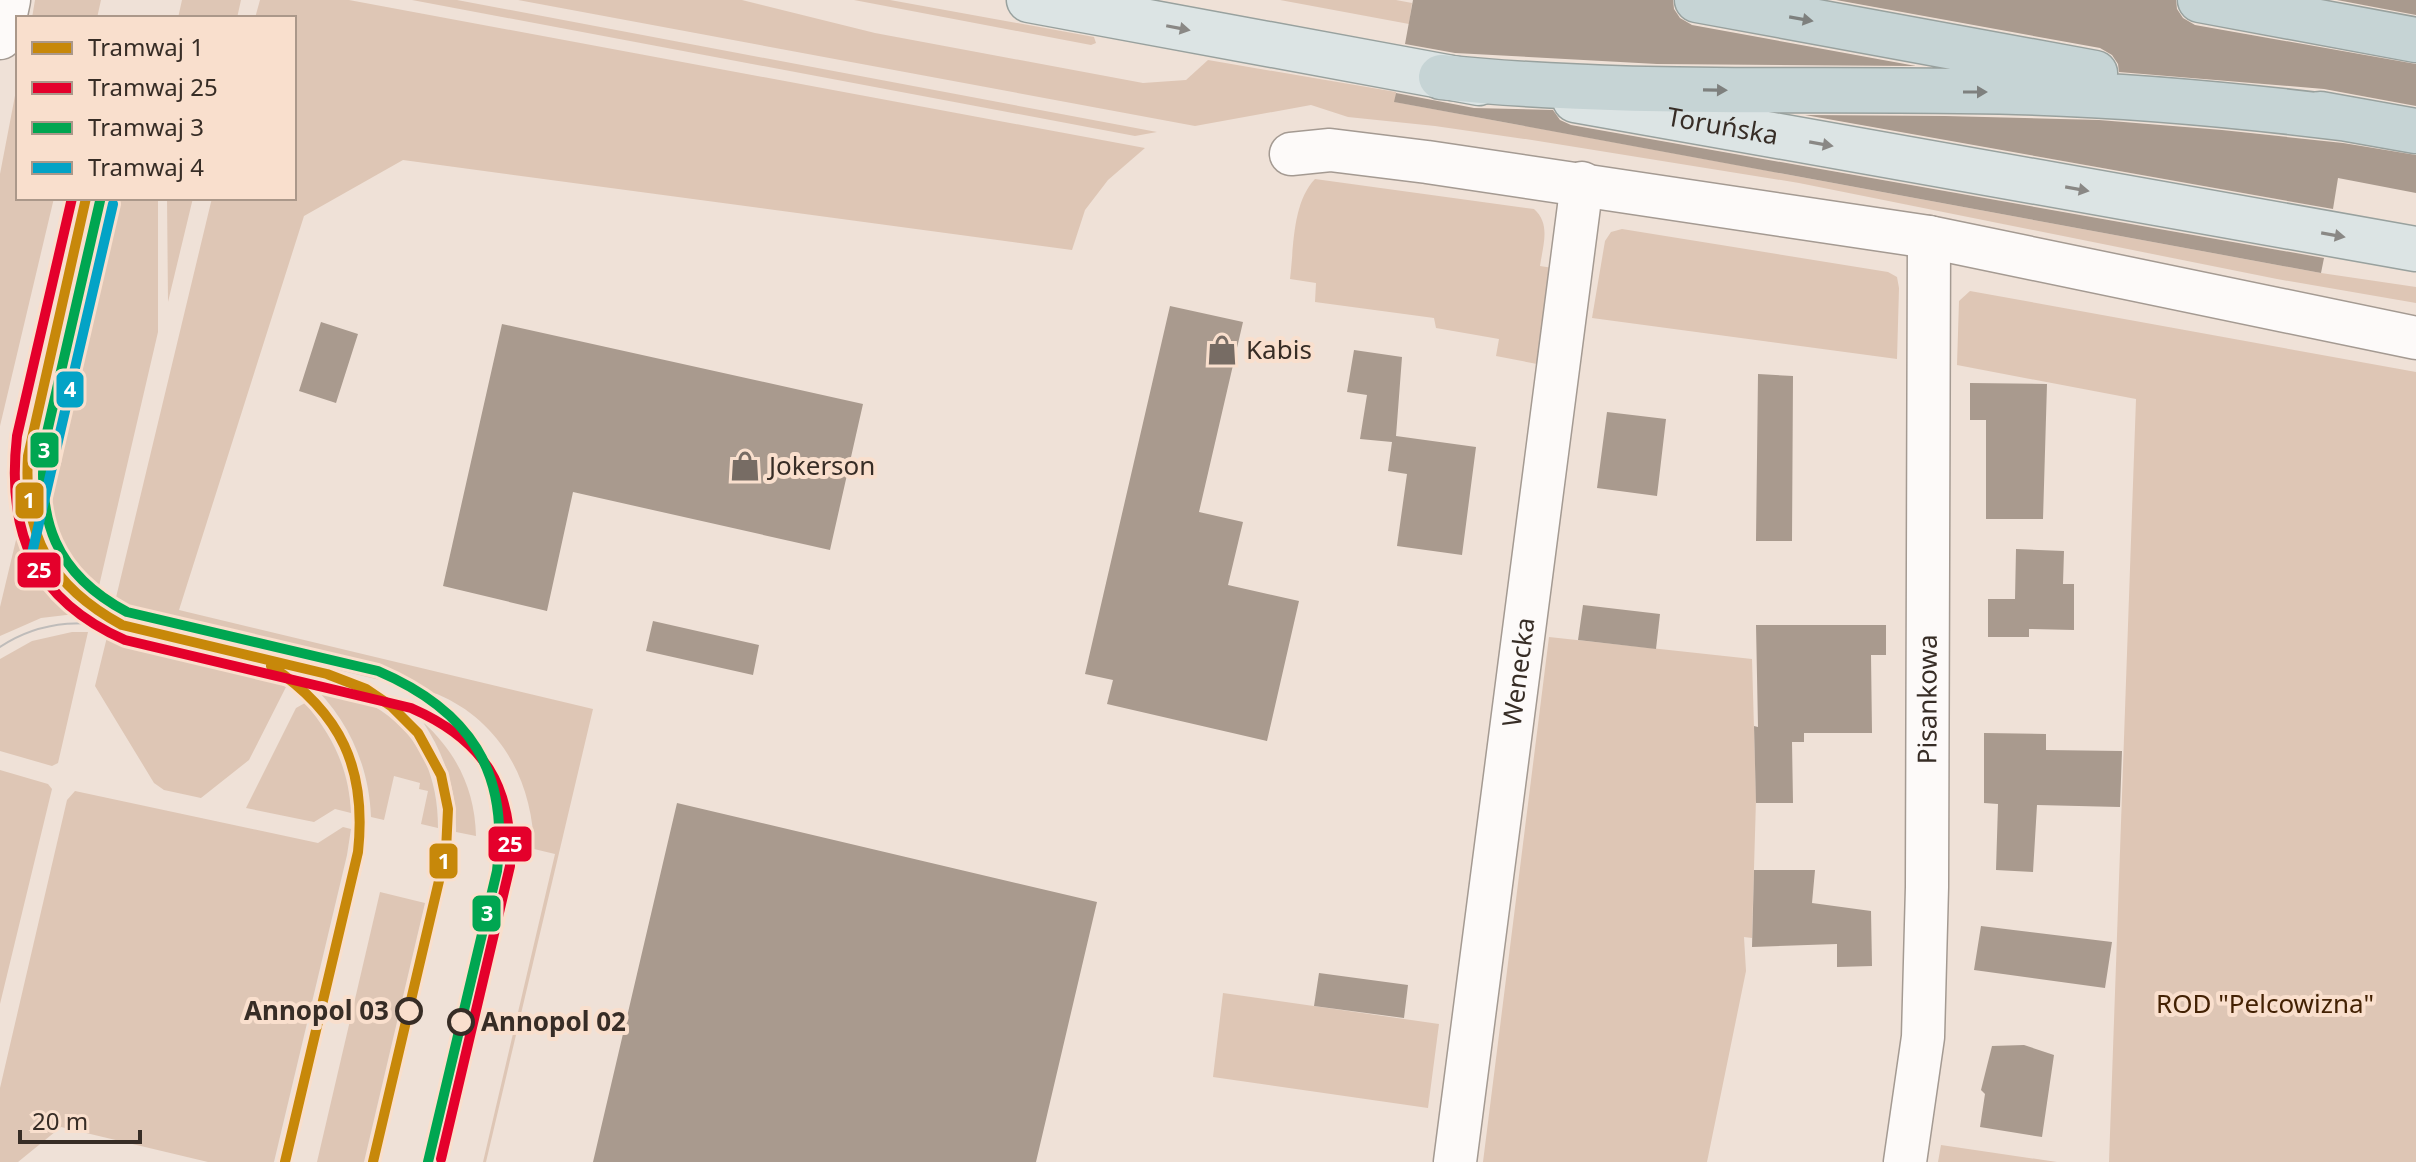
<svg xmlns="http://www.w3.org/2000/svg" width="2416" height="1162" viewBox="0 0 2416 1162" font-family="'Noto Sans',sans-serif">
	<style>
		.green { fill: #dec6b5 }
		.building { fill: #a99a8e }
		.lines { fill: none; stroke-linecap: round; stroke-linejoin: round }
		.minor-casing { stroke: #a49a92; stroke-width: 45 }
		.tertiary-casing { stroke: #a49a92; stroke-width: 47 }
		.primary-casing { stroke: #98a19e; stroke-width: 47 }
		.motorway-casing { stroke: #98a19e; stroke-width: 47 }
		.minor { stroke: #fdfaf9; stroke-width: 42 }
		.tertiary { stroke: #fdfaf9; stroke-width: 44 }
		.primary { stroke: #dce4e4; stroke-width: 44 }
		.motorway { stroke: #c6d4d5; stroke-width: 44 }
		.tram { stroke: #bfbcba; stroke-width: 2 }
		.tram-1-casing { stroke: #f9dfcd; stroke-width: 16 }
		.tram-2-casing { stroke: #f9dfcd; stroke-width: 16 }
		.tram-3-casing { stroke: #f9dfcd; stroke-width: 16 }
		.tram-4-casing { stroke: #f9dfcd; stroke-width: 16 }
		.tram-1 { stroke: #c7880a; stroke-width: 10 }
		.tram-2 { stroke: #e4002b; stroke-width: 10 }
		.tram-3 { stroke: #00a651; stroke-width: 10 }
		.tram-4 { stroke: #03a3c6; stroke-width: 10 }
		.oneway { fill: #7e807e }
		.oneway2 { fill: #8a8885 }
		.stop-dot { fill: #f9dfcd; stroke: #372d26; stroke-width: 4 }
		.labels { text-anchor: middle; stroke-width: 8; stroke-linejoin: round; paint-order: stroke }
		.street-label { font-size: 26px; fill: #372d26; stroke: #f9dfcd }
		.poi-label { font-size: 26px; fill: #372d26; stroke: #f9dfcd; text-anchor: start }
		.park-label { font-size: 26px; fill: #432103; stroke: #f9dfcd }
		.stop-label { font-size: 26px; font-weight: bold; fill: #372d26; stroke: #f9dfcd; text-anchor: end }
		.line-badge { stroke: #f9dfcd; stroke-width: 3 }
		.badge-label { font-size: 22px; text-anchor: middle; font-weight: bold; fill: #fff }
	</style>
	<rect width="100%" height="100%" fill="#efe1d7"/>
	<path class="green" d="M35,0H101L97,18H32Z
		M182,0H241L237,18H178Z
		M260,0H349L1145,148L1108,180L1085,210L1072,250L403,160L304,216L179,610L593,709L486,1162H483L555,854L534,849C533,782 501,721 437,694L139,621L113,610L212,198H294V18H255Z
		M412,0H457L1157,132L1135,136Z
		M518,0H742L875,33L1143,83L1186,80L1208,60L1396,92L1395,102L2321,273L2416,287V303L2277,279L1799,183L1532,140L1435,126L1348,117L1311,105L1195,126Z
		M854,0H890L1094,37L1096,43L1091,45Z
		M1280,0H1396L1412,3L1409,24Z
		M18,80V198H54L0,426V174Z
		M1315,179L1534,209C1551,224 1543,245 1540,266L1553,268L1537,364L1496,356L1499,339L1436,328L1434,318L1315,302L1316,283L1290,279C1294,248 1292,203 1315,179Z
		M96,198H158V332L96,599C44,554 28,505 40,438Z
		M167,198H193L168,302V301Z
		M1622,229L1888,272L1897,277L1899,288L1897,359L1592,318L1605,241L1611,232Z
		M1970,291L2416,372V1162H2109L2136,399L1957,365L1959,301Z
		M21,519C31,557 53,588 83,613L41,618L0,636V607Z
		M72,632H88L58,763L52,766L0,751V659L32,641Z
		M108,633L248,666L286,687L249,760L201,798L164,790L154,783L95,686Z
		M1549,637L1752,659L1756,799L1752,938L1744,937L1746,971L1707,1162H1483Z
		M308,681C388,700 438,741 438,828L421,824L428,791L419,789L420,783L394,776L384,820L371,817C369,764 347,717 308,681Z
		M305,703C333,736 349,769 351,813L335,809L314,822L246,808L296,708Z
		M449,720C492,750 516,793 515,845L496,841C492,794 479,757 449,720Z
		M423,722C457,753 475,790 476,836L456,832C457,792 445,755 423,722Z
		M0,770L48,784L52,789L0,1004Z
		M75,791L318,843L343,827L351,829L347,855L274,1162H208L61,1127L18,1162H0V1088L67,800Z
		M380,892L425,903L364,1162H317Z
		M1223,993L1439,1024L1428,1108L1213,1077Z
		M1941,1145L2057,1162H1938Z"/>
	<path class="building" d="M1413,0H1673L1674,9L1680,18L1692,25L1916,66L1657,64L1455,53L1405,44Z
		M1836,0H2176L2177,9L2183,18L2195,25L2416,64V106L2324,89L2119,72L2118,64L2112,55L2100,48Z
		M2337,0H2416V15Z
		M1396,93L1474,108L1553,110L1560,120L1571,125L2324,258L2321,273L1394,102Z
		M1805,115L1945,116L2099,120L2222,130L2343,143L2416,155V193L2338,178L2333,209Z
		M1170,306L1243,322L1199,512L1243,522L1228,585L1299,601L1267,741L1107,704L1113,680L1085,674Z
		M321,322L358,334L336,403L299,391Z
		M502,324L863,404L830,550L573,492L547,611L443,586Z
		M1354,350L1402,357L1396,436L1476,447L1462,555L1397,546L1407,474L1388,471L1392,442L1360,439L1367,395L1347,392Z
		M1758,374L1793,376L1792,541H1756Z
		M1970,383L2047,384L2043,519H1986V420H1970Z
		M1607,412L1666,419L1657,496L1597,488Z
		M2016,549L2064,551L2063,584H2074V630L2029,629V637H1988V599H2015Z
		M1583,605L1660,614L1656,649L1578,640Z
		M653,621L759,645L753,675L646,651Z
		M1756,625H1886V655H1871L1872,733H1804V742H1792L1793,803H1756L1754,726L1758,727Z
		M1984,733L2046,734V750L2122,751L2120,807L2037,805L2033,872L1996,870L1998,804L1984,803Z
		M677,803L1097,902L1036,1162H593Z
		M1754,870H1815L1812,903L1871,911L1872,966L1837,967V944L1752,947Z
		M1981,926L2112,942L2105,988L1974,970Z
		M1319,973L1408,985L1404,1018L1314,1006Z
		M2024,1045L2054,1055L2042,1137L1980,1127L1985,1094L1981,1090L1992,1046Z"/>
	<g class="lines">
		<g class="minor-casing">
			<g id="minor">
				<path d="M1291,154L1330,150L1427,162L1929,237L2416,338"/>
				<path id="s1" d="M1455,1162L1582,183"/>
				<path id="s2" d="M1905,1162L1923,1037L1927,887L1929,237"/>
			</g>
		</g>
		<g class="tertiary-casing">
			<path id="tertiary" d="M0,37L8,0"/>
		</g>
		<g class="primary-casing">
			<g id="primary">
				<path d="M1029,0L1479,83"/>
				<path id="s3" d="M1575,100L2416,249"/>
			</g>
		</g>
		<g class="motorway-casing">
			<path id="motorway" d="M1697,0L2095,73
				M2200,0L2416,40
				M1441,77C1632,97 1825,87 2017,92C2128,95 2238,105 2349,119
				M2320,114L2416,131"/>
		</g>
		<use href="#minor" class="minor"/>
		<use href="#tertiary" class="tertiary"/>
		<use href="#primary" class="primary"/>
		<use href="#motorway" class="motorway"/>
		<path class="tram" d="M0,647C43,618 90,620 138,629"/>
		<g class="tram-1-casing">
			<path id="tram-1" d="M86,198L28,456C23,537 51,586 122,625L327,674L366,689L391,706L418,733L441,775L448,809L446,851L373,1162
				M271,666C341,713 367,768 358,852L285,1162"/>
		</g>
		<g class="tram-2-casing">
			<path id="tram-2" d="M72,198L17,436C6,533 34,600 125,640L411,708C484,740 513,786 510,866L441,1159"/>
		</g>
		<g class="tram-3-casing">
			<path id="tram-3" d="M100,201L45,441C36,520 55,574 127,612L378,671C469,710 510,771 497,871L428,1162"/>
		</g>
		<g class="tram-4-casing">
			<path id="tram-4" d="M27,575L113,204"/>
		</g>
		<use href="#tram-1" class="tram-1"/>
		<use href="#tram-2" class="tram-2"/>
		<use href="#tram-3" class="tram-3"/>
		<use href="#tram-4" class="tram-4"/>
	</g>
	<defs><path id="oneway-solid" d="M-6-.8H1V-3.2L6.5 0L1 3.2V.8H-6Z" transform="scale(2)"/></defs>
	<g class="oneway">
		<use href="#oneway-solid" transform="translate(1801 19) rotate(10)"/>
		<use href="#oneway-solid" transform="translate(1715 90) rotate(1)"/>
		<use href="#oneway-solid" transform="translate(1975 92)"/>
	</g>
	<g class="oneway2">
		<use href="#oneway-solid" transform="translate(1178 28) rotate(11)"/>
		<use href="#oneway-solid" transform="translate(1821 144) rotate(10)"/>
		<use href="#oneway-solid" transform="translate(2077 189) rotate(10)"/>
		<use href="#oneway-solid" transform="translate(2333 235) rotate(10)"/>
	</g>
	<defs>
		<g id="shop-bare" transform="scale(2.4)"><path d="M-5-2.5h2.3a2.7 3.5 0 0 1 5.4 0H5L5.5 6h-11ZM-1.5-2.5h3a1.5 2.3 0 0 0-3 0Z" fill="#776c64" stroke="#f9dfcd" stroke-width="2.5" paint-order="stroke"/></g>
	</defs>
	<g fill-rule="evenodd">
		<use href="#shop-bare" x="1222" y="350"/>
		<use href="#shop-bare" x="745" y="466"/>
	</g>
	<g class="stop-dot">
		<circle cx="409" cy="1011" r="12"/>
		<circle cx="461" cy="1022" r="12"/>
	</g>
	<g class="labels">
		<g class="street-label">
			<text dy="9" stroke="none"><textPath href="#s3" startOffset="150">Toruńska</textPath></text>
			<text dy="9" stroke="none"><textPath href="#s1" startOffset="494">Wenecka</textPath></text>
			<text dy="9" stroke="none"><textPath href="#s2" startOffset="464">Pisankowa</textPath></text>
		</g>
		<g class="poi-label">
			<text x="1246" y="359">Kabis</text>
			<text x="769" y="475">Jokerson</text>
		</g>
		<g class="park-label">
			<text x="2265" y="1013">ROD "Pelcowizna"</text>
		</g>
		<g class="stop-label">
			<text x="389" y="1020">Annopol 03</text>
			<text x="481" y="1031" text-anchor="start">Annopol 02</text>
		</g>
	</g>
	<g class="line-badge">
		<rect x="55" y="370" width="30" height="39" rx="8" fill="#03a3c6"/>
		<rect x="29" y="431" width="31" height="38" rx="8" fill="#00a651"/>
		<rect x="14" y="481" width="31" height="39" rx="8" fill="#c7880a"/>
		<rect x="16" y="551" width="46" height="38" rx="8" fill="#e4002b"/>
		<rect x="487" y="825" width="46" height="38" rx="8" fill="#e4002b"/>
		<rect x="428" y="842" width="31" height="38" rx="8" fill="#c7880a"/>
		<rect x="471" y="894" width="31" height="39" rx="8" fill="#00a651"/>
	</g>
	<g class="badge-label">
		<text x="70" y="397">4</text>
		<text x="44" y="458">3</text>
		<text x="29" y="508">1</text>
		<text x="39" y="578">25</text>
		<text x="510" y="852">25</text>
		<text x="444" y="869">1</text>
		<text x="487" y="921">3</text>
	</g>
	<rect x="16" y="16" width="280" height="184" fill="#f9dfcd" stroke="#ab988a" stroke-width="2"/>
	<rect x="32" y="42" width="40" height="12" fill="#c7880a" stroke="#ab988a" stroke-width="2"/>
	<text x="88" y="56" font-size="24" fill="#372d26">Tramwaj 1</text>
	<rect x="32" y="82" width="40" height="12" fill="#e4002b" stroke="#ab988a" stroke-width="2"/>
	<text x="88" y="96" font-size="24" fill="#372d26">Tramwaj 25</text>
	<rect x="32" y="122" width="40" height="12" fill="#00a651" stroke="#ab988a" stroke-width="2"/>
	<text x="88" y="136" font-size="24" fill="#372d26">Tramwaj 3</text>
	<rect x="32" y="162" width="40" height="12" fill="#03a3c6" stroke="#ab988a" stroke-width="2"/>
	<text x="88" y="176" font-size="24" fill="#372d26">Tramwaj 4</text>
	<path d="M20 1130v12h120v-12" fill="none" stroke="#372d26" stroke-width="4"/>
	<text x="32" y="1130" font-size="24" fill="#372d26" stroke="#f9dfcd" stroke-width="6" paint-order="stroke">20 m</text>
</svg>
